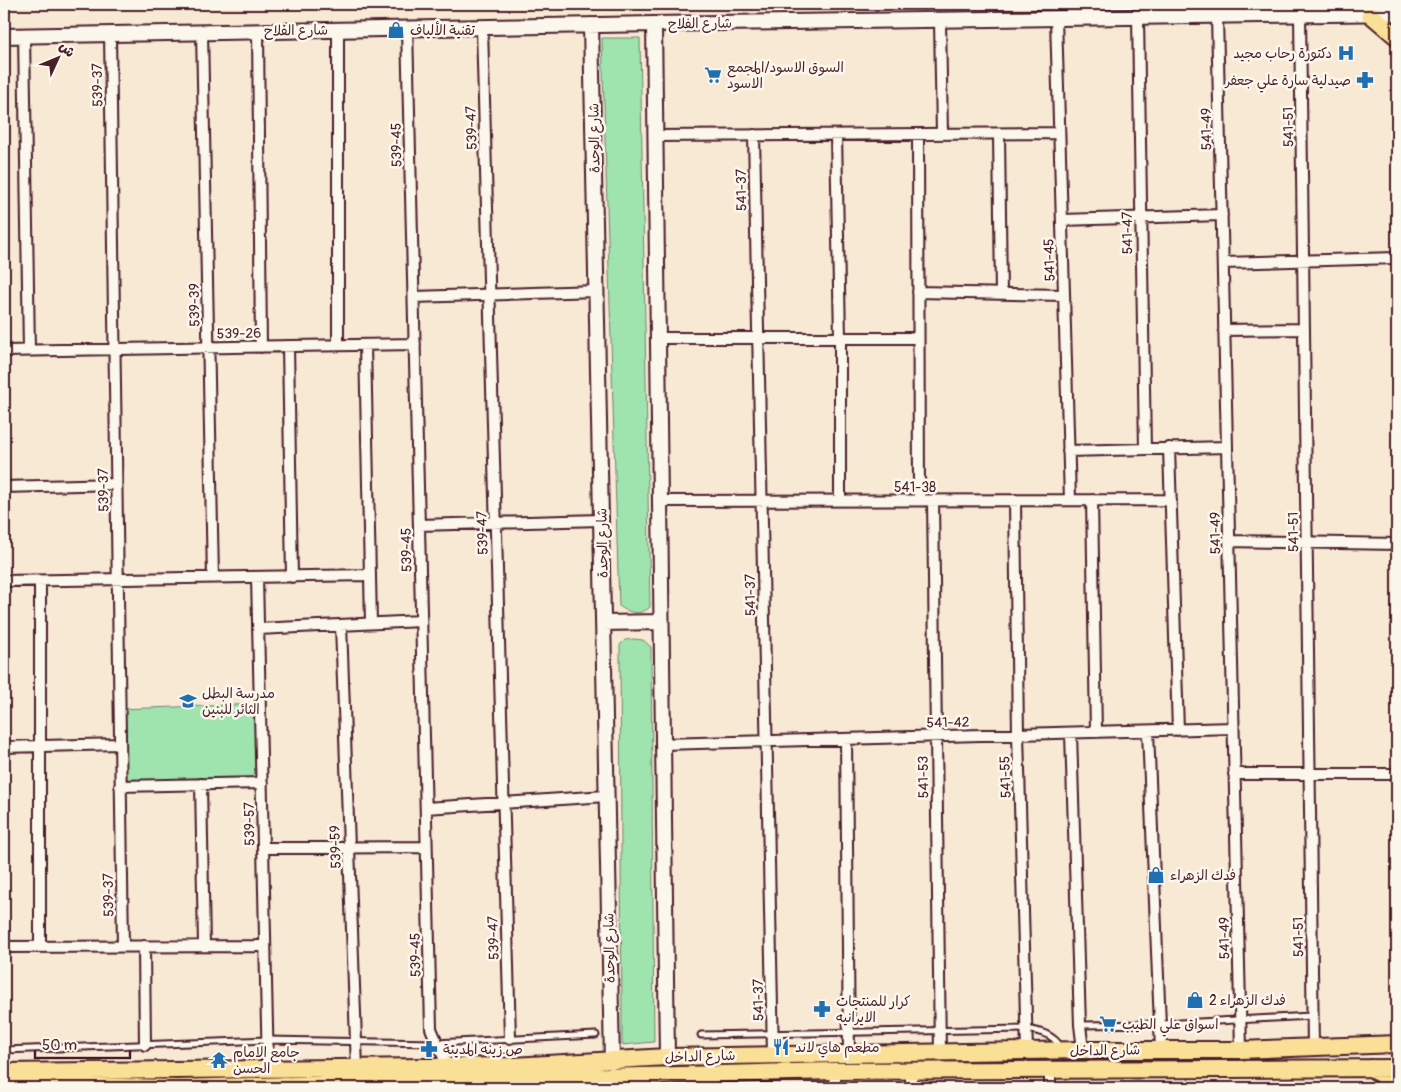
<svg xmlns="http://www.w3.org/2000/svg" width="1401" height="1092" viewBox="0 0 1401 1092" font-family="Pangolin,'Playpen Sans Arabic',sans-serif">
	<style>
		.green { fill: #9fe3af; stroke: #74816d }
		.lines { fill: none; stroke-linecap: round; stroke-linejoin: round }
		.lane-casing { stroke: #4a1f2b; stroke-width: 9 }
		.street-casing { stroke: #4a1f2b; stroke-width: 14 }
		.secondary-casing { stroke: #4a1f2b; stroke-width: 18 }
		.primary-casing { stroke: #4a1f2b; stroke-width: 20 }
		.lane { stroke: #fbf7ec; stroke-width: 5 }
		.street { stroke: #fbf7ec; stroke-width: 10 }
		.secondary { stroke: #fbf7ec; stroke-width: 14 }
		.primary { stroke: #fadf96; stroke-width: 16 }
		.labels { text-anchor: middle; stroke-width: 5; stroke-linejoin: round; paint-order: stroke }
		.street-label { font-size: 14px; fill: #4a1f2b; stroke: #fbf7ec }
		.poi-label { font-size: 14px; fill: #4a1f2b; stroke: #fbf7ec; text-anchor: start }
	</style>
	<rect width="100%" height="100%" fill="#f8e9d5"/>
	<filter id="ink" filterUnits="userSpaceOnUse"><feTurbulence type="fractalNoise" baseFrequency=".02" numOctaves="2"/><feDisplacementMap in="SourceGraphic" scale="10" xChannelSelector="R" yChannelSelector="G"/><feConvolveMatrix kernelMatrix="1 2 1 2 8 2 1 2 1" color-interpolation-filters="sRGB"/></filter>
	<g filter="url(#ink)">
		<path class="green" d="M602,38H640L650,607C640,616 629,613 619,606Z
			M634,639L643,640L651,647L654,1042L622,1045L620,645L625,640Z
			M262,704V783L120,786L119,709Z"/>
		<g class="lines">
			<g class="lane-casing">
				<path id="lane" d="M1080,1025L1161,1024L1312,1016
					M701,1035L1027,1029C1042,1032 1052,1034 1061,1047
					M4,1050L267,1040L435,1043L596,1035"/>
			</g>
			<g class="street-casing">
				<path id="street" d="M1300,15L1313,1048
					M1217,16L1241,1050
					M1138,17L1145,449
					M1056,18L1070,500
					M940,21L942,134
					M482,27L510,1038
					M407,28L431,1028C436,1043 444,1051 446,1067
					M338,29V345
					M258,31L261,347
					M202,32L213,578
					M110,34L123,947
					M24,36L29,350
					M918,134L919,500
					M999,134L1001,294
					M754,135L773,1055
					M836,135L840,338V500
					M655,136L1059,133
					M1062,220L1222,215
					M1223,263L1397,258
					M918,292L1064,295
					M414,297L597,291
					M1224,330L1304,329
					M658,338H918
					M365,345L371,623
					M288,346L292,577
					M4,351L415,344
					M1169,448L1178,730
					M1068,451L1227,447
					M4,487L116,484
					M933,500L940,1053
					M1015,500L1018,734L1027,1052
					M1092,500L1096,732
					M660,501L1171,500
					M419,525L601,520
					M1229,541L1397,544
					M257,577L268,1070
					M4,581L370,575
					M40,581V947
					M341,625L357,1069
					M258,629L421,621
					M1148,731L1161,1050
					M1071,733L1080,1025L1083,1050
					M846,739L849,1054
					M663,744L1233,728
					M4,747L120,744
					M1234,774H1397
					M201,784L204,946
					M120,786L262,783
					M426,808L606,796
					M263,848L426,847
					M144,946L145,1045
					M4,947L265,946
					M1050,1069V1088
					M835,1088V1071
					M911,1088V1071"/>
			</g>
			<g class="secondary-casing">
				<path id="secondary" d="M654,24L667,1057
					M591,25L612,1062
					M4,36L654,24L1397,13
					M603,623L661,622
					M615,1078V1088"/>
			</g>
			<g class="primary-casing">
				<path id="primary" d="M1370,14L1397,37
					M1371,1068L1397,1086
					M4,1072L513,1066L667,1057L1083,1050H1241L1397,1044
					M4,1085L178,1088L835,1071L1397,1068"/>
			</g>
			<use href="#lane" class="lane"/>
			<use href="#street" class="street"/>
			<use href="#secondary" class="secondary"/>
			<use href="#primary" class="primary"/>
		</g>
	</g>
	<defs>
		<g id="shop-bare" transform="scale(1.35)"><path d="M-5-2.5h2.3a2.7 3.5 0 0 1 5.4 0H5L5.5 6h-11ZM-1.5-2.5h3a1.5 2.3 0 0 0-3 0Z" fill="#1f6fb2" stroke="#fbf7ec" stroke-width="2.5" paint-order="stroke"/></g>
		<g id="hospital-bare" transform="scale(1.35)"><path d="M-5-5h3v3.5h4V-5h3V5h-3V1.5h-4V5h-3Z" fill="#1f6fb2" stroke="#fbf7ec" stroke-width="2.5" paint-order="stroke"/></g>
		<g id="supermarket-bare" transform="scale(1.35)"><path d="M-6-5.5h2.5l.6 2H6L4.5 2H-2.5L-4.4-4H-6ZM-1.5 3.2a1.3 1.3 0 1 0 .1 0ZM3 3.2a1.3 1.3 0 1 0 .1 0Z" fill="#1f6fb2" stroke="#fbf7ec" stroke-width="2.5" paint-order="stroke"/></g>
		<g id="pharmacy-bare" transform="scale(1.35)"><path d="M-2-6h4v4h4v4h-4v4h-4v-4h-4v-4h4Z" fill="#1f6fb2" stroke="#fbf7ec" stroke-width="2.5" paint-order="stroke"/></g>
		<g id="school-bare" transform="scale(1.35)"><path d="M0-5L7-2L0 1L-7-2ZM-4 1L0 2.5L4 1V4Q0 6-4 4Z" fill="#1f6fb2" stroke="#fbf7ec" stroke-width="2.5" paint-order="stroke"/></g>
		<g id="restaurant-bare" transform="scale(1.35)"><path d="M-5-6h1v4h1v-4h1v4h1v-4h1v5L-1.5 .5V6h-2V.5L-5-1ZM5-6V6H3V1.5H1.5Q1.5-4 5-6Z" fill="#1f6fb2" stroke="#fbf7ec" stroke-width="2.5" paint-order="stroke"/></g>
		<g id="temple-bare" transform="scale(1.35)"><path d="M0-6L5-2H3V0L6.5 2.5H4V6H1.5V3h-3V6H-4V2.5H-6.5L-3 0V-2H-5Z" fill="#1f6fb2" stroke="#fbf7ec" stroke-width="2.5" paint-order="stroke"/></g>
	</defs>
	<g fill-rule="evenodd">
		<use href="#shop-bare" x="396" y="30"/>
		<use href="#hospital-bare" x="1346" y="53"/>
		<use href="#supermarket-bare" x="713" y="75"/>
		<use href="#pharmacy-bare" x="1365" y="80"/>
		<use href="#school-bare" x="188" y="701"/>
		<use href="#shop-bare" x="1156" y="875"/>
		<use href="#shop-bare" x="1195" y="1000"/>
		<use href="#pharmacy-bare" x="822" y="1009"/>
		<use href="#supermarket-bare" x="1108" y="1024"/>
		<use href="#restaurant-bare" x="781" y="1047"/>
		<use href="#pharmacy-bare" x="429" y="1049"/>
		<use href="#temple-bare" x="219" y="1060"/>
	</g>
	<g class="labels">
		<g class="street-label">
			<text transform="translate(700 23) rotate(-1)" y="5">شارع الفلاح</text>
			<text transform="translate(296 30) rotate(-1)" y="5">شارع الفلاح</text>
			<text transform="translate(97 85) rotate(-91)" y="5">539-37</text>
			<text transform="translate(1288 127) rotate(-91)" y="5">541-51</text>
			<text transform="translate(471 128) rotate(-92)" y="5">539-47</text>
			<text transform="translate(1206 129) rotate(-91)" y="5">541-49</text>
			<text transform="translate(594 138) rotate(-91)" y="5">شارع الوحدة</text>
			<text transform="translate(396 145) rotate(-91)" y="5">539-45</text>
			<text transform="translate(741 190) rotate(-91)" y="5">541-37</text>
			<text transform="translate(1127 233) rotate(-91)" y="5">541-47</text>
			<text transform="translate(1049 260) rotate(-92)" y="5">541-45</text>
			<text transform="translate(194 305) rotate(-91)" y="5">539-39</text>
			<text transform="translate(239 333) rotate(-1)" y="5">539-26</text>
			<text x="915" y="492">541-38</text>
			<text transform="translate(103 490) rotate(-91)" y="5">539-37</text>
			<text transform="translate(1293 532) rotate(-91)" y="5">541-51</text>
			<text transform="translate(482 533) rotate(-92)" y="5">539-47</text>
			<text transform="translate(1215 533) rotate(-91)" y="5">541-49</text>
			<text transform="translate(602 543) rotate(-91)" y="5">شارع الوحدة</text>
			<text transform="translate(406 550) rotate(-91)" y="5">539-45</text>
			<text transform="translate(750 595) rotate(-91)" y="5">541-37</text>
			<text transform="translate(948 722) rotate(-1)" y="5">541-42</text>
			<text transform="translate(923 777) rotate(-91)" y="5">541-53</text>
			<text transform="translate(1005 777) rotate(-92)" y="5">541-55</text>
			<text transform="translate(249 824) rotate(-91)" y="5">539-57</text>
			<text transform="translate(335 847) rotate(-92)" y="5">539-59</text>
			<text transform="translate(108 895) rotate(-91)" y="5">539-37</text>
			<text transform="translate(1298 937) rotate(-91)" y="5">541-51</text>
			<text transform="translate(493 938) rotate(-92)" y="5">539-47</text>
			<text transform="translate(1224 938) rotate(-91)" y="5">541-49</text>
			<text transform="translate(609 948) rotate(-91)" y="5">شارع الوحدة</text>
			<text transform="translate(415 955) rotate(-91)" y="5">539-45</text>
			<text transform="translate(758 1000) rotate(-91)" y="5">541-37</text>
			<text transform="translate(1105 1050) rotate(-1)" y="5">شارع الداخل</text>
			<text transform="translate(700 1056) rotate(-2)" y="5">شارع الداخل</text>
		</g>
		<g class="poi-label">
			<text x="410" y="35">تقنية الألياف</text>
			<text x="1332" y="58" text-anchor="end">دكتورة رحاب مجيد</text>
			<text x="727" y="72">السوق الاسود/المجمع<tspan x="727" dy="16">الاسود</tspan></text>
			<text x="1351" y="85" text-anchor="end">صيدلية سارة علي جعفر</text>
			<text x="202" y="698">مدرسة البطل<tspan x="202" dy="16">الثائر للبنين</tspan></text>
			<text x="1170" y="880">فدك الزهراء</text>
			<text x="1209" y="1005">فدك الزهراء 2</text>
			<text x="836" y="1006">كرار للمنتجات<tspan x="836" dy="16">الايرانيه</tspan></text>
			<text x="1122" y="1029">اسواق علي الطيب</text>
			<text x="795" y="1052">مطعم هاي لاند</text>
			<text x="443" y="1054">ص.زينه المدينة</text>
			<text x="233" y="1057">جامع الامام<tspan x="233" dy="16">الحسن</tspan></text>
		</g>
	</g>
	<rect width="1401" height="1092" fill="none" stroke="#fbf7ec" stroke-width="20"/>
	<rect x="10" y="10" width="1381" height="1072" fill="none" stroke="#4a1f2b" stroke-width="2" filter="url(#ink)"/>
	<g transform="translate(58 58) rotate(46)" stroke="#fbf7ec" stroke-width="4" paint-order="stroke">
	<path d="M0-4L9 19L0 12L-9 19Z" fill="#4a1f2b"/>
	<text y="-8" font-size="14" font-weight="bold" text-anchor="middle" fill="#4a1f2b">ش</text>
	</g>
	<path d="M35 1050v8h95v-8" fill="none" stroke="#4a1f2b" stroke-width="2.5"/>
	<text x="42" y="1050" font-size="15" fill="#4a1f2b" stroke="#fbf7ec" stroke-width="4" paint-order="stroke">50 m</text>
</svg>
